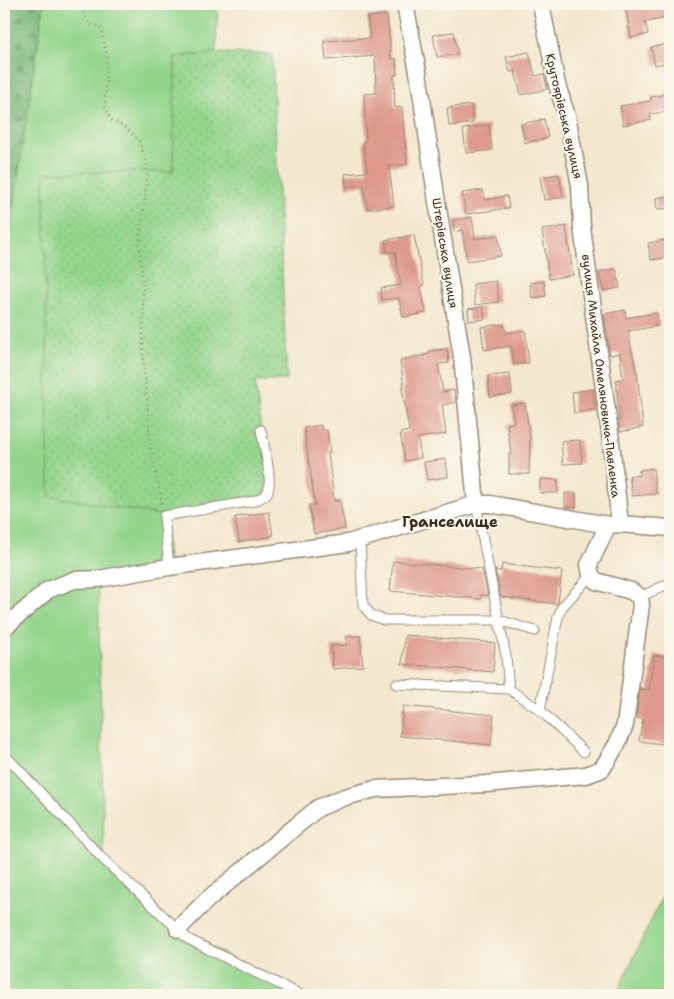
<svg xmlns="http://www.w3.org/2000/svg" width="674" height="999" viewBox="0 0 674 999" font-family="'Shantell Sans',sans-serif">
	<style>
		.green { fill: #94d58d; stroke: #688056 }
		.forest { fill: url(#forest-firs); stroke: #59704b }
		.garden { fill: url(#garden-dots); stroke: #688056 }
		.building { fill: #dd998c }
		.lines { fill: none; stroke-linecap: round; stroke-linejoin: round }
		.lane-casing { stroke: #978876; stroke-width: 11 }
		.street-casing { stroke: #978876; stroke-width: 19 }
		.path { stroke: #978876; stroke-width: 2.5; stroke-dasharray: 1 4; stroke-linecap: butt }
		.lane { stroke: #fff; stroke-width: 9 }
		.street { stroke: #fff; stroke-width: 16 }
		.labels { text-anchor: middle; stroke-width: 4.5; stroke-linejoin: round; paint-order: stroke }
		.street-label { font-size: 12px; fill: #3b2a1e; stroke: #fbf7ec }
		.quarter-label { font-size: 15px; font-weight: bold; fill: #3b2a1e; stroke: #fbf7ec }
	</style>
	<defs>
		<pattern id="forest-firs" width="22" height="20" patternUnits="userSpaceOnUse" patternTransform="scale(1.25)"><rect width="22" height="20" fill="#77b678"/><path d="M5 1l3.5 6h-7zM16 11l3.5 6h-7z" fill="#639462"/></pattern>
		<pattern id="garden-dots" width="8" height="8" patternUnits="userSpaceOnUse" patternTransform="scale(1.25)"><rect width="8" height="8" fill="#94d58d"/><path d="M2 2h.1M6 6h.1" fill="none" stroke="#80b779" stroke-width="1.8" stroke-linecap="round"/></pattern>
	</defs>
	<rect width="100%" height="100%" fill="#fbf7ec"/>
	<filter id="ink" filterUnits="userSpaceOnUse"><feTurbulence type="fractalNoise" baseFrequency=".02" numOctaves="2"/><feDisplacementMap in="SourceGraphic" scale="10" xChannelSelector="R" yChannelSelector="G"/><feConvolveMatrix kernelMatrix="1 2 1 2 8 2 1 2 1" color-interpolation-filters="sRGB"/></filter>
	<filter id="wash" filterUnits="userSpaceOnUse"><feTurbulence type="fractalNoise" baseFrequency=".0096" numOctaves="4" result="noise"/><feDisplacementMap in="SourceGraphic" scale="20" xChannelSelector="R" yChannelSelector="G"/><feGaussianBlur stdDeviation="1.12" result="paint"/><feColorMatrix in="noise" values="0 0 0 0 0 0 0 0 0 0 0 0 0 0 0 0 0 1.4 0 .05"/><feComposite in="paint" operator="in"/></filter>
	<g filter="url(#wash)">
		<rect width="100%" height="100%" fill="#f3e7ce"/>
		<path class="green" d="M4,4H218L216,53L175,57L174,171L49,495L164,516L169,567L98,579L104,860L178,929L301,995H4Z
			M670,880V995H616Z"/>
		<path class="forest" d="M11,4H44L4,271V49Z"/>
		<path class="garden" d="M216,53L272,54L287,380L255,382L261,430L270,482L263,498L164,516L49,496L44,173L173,171L175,57Z"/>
		<g id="blocks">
			<path class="building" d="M625,4H665L668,18L645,22L648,34L631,38Z
				M387,15L391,59L396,58L397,75H394L395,108L402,107L407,164L389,166L394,206L367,209L364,185L346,187L345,174L367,172L363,141H366L364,94L376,93L375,56L326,60L324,41L370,38L367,17Z
				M454,32L458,54L437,57L433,35Z
				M668,44L670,62L655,65L651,47Z
				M529,52L535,76L544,74L547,89L521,95L515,71L510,72L506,57Z
				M667,94L670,111L650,114L651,120L623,125L620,106L651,101V97Z
				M471,105L473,123L449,126L447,108Z
				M544,119L548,138L525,143L521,124Z
				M489,125L492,150L466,153L463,129Z
				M559,174L563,197L544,200L540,177Z
				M483,190L485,200L507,196L509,208L466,214L462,193Z
				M670,196V208L657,209L656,198Z
				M472,217L475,239L498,235L501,256L467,261L462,230L454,232L453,220Z
				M566,226L573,275L549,279L542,230Z
				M414,235L424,286L421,287L426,313L403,317L399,298L382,300L381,288L401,285L395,252L387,253L385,240Z
				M670,239V257L651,260L648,243Z
				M616,269L620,288L603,291L599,272Z
				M496,281L499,302L475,305L473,284Z
				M544,281L546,296L532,298L530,283Z
				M483,307L485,319L469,321L468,309Z
				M625,310L626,318L657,313L658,326L628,331L636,372H637L643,427L620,432L616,380L623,379L620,353L610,355L604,314Z
				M504,324L506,333L525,330L529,363L514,365L511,346L484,350L481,327Z
				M447,349L449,363L438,364L443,392L454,390L456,402L442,405L446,434L418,438L421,458L405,461L400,433L409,431L402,387H404L400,360L430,354L429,351Z
				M510,374L512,394L490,397L488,376Z
				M593,389L595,410L574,413L572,392Z
				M525,403L530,438L529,474H509V454H511L507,424L514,423L511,405Z
				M321,425L322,430H327L328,436L330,453H328L334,501L340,500L345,529L314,534L309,505H315L304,428Z
				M580,440L582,463L563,464L561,441Z
				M446,459L448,477L427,480L424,462Z
				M653,468L656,494L632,496L629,476L640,475L639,470Z
				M540,479L558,480V493H540Z
				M565,493H576V508L565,507Z
				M269,512L273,536L239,542L235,517Z
				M393,561L482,569L488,596L481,595V599L390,591Z
				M502,564L562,571L558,602L557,604L501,597L495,570L501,571Z
				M405,635L495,643L493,672L402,664Z
				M360,636L363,666L333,669L331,646L347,645L346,637Z
				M654,655L670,657V745L639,741L643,719L636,718L640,689L649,690Z
				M403,706L494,715L491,745L400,736Z"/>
		</g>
	</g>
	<g filter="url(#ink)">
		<use href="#blocks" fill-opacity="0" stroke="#978876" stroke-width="1"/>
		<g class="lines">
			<g class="lane-casing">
				<path id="lane" d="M476,504L506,656L509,689L540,710
					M360,541L363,605L371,615L384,620H499L535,631
					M169,567L164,516L254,501C259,499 264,497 267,493C274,482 263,443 261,430
					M640,597L670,583
					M396,684L509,689
					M584,752L540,710L558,617L562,607L591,575
					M4,754L104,860L188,939L301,995"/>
			</g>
			<g class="street-casing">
				<path id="street" d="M405,4L418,72L437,202L462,357L476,504
					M541,4L557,85L567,116L580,186L582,228L610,433L620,524
					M4,628L48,590L74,580L98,579L169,567L348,543L476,504H490L608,525L620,524L670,528
					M178,929L208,899L318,808L345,797L375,789L486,784L586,775L602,769L617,744L625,725L641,605L640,597L631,591L596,581L591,575L589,565L608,525"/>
			</g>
			<path class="path" d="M78,4L90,24L101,27L107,56L105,106L111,120L123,126L139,140L147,164L146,191L139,244L143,284V353L151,449L162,504"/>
			<use href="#lane" class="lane"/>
			<use href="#street" class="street"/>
		</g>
	</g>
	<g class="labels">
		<g class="street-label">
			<text transform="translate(564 116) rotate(77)" y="4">Крутоярівська вулиця</text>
			<text transform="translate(445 253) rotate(81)" y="4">Штерівська вулиця</text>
			<text transform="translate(601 376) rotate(83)" y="4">вулиця Михайла Омеляновича-Павленка</text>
		</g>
		<g class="quarter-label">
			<text x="450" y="527">Гранселище</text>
		</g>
	</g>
	<rect width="674" height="999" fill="none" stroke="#fbf7ec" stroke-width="20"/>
</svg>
